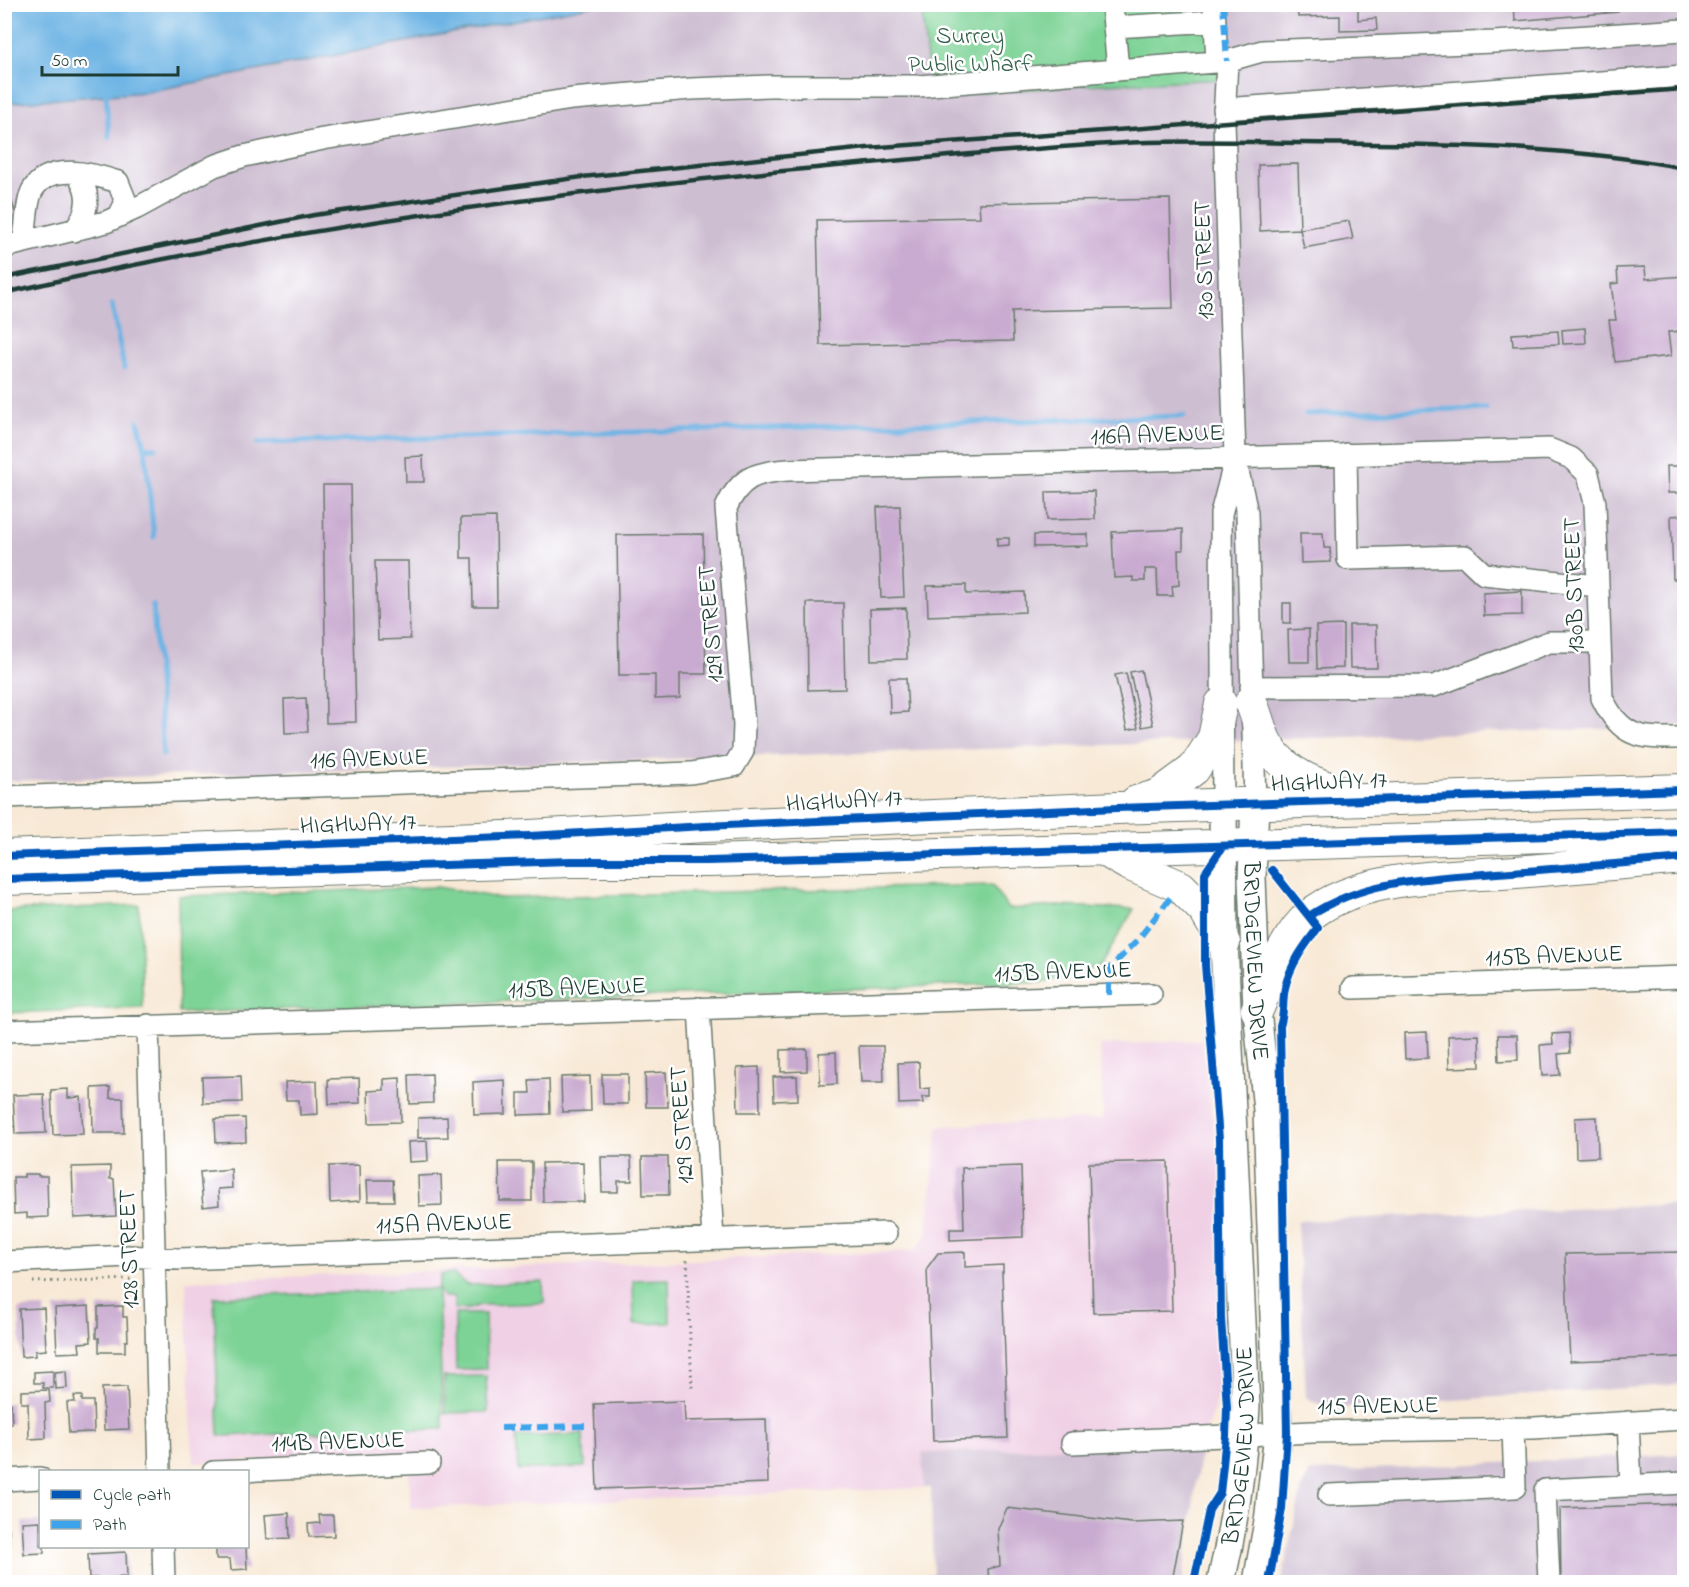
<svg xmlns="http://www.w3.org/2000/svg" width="1689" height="1587" viewBox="0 0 1689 1587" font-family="'Indie Flower',sans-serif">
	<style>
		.built { fill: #f0d0e5 }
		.industrial { fill: #cebed2 }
		.green { fill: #7dd396; stroke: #4e8865; stroke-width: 1.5 }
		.water { fill: #6db4e4; stroke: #46788c; stroke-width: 1.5 }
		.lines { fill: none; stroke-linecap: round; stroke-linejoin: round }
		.stream { stroke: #6db4e4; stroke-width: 5 }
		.building { fill: #c9aad0 }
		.minor-casing { stroke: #6b796d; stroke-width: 24 }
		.major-casing { stroke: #6b796d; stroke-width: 30 }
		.highway-casing { stroke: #6b796d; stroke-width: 34 }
		.path { stroke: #6b796d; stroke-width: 3; stroke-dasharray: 1.5 4.5; stroke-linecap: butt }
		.minor { stroke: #fff; stroke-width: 21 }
		.major { stroke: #fff; stroke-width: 27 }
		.highway { stroke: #fff; stroke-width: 32 }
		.rail { stroke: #1f3d34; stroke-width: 4.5 }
		.quiet { stroke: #3da4eb; stroke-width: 6; stroke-dasharray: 12 6; stroke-linecap: butt }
		.cycleway-casing { stroke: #fff; stroke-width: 11 }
		.cycleway { stroke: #0057b8; stroke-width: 8 }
		.labels { text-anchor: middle; stroke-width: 5; stroke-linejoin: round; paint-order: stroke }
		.park-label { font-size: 24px; fill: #36624c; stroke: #fff }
		.street-label { font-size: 24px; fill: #1f3d34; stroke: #fff }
	</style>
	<rect width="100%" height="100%" fill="#fff"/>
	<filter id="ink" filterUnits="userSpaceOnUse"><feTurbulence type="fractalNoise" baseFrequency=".0167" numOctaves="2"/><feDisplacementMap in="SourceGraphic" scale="12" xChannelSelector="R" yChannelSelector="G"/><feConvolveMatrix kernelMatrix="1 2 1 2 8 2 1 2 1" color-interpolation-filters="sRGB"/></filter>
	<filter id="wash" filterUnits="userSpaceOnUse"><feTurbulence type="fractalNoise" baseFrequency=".008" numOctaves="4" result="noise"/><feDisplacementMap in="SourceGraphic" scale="24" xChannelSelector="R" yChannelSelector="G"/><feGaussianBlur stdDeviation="1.35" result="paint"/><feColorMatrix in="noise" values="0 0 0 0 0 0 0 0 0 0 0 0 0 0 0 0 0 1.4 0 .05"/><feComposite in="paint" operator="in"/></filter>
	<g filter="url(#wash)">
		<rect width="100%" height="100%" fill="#f8e9d6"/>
		<path class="built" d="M1202,1040L1220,1171L1227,1295L1222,1375L1215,1406L1202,1442L923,1453L924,1488L411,1508L408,1454L193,1463L186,1281L915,1251L927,1234L938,1126L1103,1119L1100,1045Z"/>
		<path class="industrial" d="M595,5H1684V726L5,781L4,103L146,92Z
			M1684,1204V1384L1327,1409L1306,1397L1297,1221Z
			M1202,1442L1182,1582H933L931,1488H924L922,1453Z
			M1684,1454V1582H1281L1302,1487L1310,1472Z"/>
		<path class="green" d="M921,5H1228V79L1102,84L931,96Z
			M992,885L1008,909L1057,906L1134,909L1100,966L1047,982L179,1013L178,896L438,887L499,898Z
			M139,905L143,1008L5,1013V911Z
			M452,1273L467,1285L543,1282L544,1303L480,1305L469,1309H454V1297H444L438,1289L443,1429L219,1436L214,1297L438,1289L441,1275Z
			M669,1279L670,1323L634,1324L633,1280Z
			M455,1314H485L486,1369L456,1370Z
			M486,1376L488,1412L445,1413L444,1377Z
			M583,1434L585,1467L518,1470L516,1437Z"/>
		<path class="water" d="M5,4H595V5L146,92L5,103Z"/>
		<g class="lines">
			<path class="stream" d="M106,95L109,137
				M112,305L124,368
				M1306,414L1486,408
				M138,421L145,448H156
				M257,443L1184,416
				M145,448L154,537
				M153,605L163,755"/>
		</g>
		<g id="blocks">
			<path class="building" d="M1297,4H1358V20L1376,18L1377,30L1340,31V16L1298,17Z
				M1514,4H1617L1618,12L1515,21Z
				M1298,164L1300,229L1260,231L1258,165Z
				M4,174L18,223L4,226Z
				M1170,199L1173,308L1012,311L1013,341L820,345L817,220L980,217L979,203Z
				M1349,221L1353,239L1304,248L1300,229Z
				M1645,267L1646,279L1684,276V331L1668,332L1671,356L1615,362L1609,320H1616L1611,284L1618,283L1617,268Z
				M1585,328L1586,343L1563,344L1562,330Z
				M1558,331L1559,344L1513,346L1512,334Z
				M423,456L424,482H406L405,457Z
				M1667,466H1684V493H1668Z
				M323,485H351L356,722L326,723Z
				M1094,491L1095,519L1047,520L1046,492Z
				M900,506L904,597L881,598L877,507Z
				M1684,515V579H1673L1671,516Z
				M496,517L497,606H473L472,558H461V518Z
				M1183,529V550H1178L1179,585L1172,586L1173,596H1158L1157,569H1145V581H1133V577L1114,578L1112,532Z
				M1300,533H1323L1324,548H1330L1331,562L1301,563Z
				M703,534L706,674H680V698L655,699V675H619L617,535Z
				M1088,534V546L1034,547V535Z
				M997,538H1009V545L997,546Z
				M375,561H408L410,639L378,640Z
				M966,585V594L1024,592L1025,612L928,616L927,586Z
				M1522,591V615L1484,616L1483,593Z
				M807,603H843L845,689L808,690Z
				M1283,603H1291V623H1283Z
				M906,608L907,659L871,660L870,609Z
				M1343,625V668L1317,669L1316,626Z
				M1349,625H1376L1377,668H1350Z
				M1309,629V662H1289L1288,630Z
				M1141,670L1153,725L1142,727L1130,672Z
				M1126,673L1138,728L1127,730L1115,675Z
				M889,678H906L908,712L890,713Z
				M306,698L308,732L285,733L284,699Z
				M1427,1032L1428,1058L1405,1059L1404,1033Z
				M1569,1033L1570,1053L1558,1054L1560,1075L1542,1076L1540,1045L1553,1044L1552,1034Z
				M1479,1035L1480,1067L1449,1068L1448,1036Z
				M1498,1035H1517L1518,1060L1499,1061Z
				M859,1046H883L884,1082H861Z
				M807,1049V1071L781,1072V1050Z
				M836,1052L837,1084L820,1085L819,1053Z
				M919,1062L920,1089L930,1088V1097H922L923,1103L899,1104L898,1063Z
				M759,1067L760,1112H738L737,1068Z
				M666,1072L668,1107H646L645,1073Z
				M432,1074L433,1103L410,1104L409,1075Z
				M602,1074H628V1104H603Z
				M241,1076L242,1102L203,1103L202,1077Z
				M590,1076L591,1111L562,1112L561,1077Z
				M797,1076L798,1100L774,1101L773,1077Z
				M359,1078L360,1103L329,1104L328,1079Z
				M400,1078L401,1122L369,1123L368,1091L384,1090V1079Z
				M549,1079L550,1114L518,1115V1093H530L529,1080Z
				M505,1080L506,1114L474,1115L473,1082Z
				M317,1081L318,1114L300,1115L299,1100H286L285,1082Z
				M110,1087V1098H123L124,1133H93L92,1088Z
				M68,1089V1098L81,1097L83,1134L53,1135L51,1090Z
				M44,1094L46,1133L15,1134L13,1095Z
				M447,1117L448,1137L418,1138V1118Z
				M1597,1117L1598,1157L1576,1158L1575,1118Z
				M245,1118L246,1142L216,1143L215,1119Z
				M427,1141L428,1161L409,1162L408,1142Z
				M601,1157H631L632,1181H618V1192H602Z
				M642,1157H668L669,1195H643Z
				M1168,1161L1172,1311L1093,1313L1089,1163Z
				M499,1162H532V1201H500Z
				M583,1162L584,1202H543L542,1163Z
				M359,1165L360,1201L330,1203L329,1166Z
				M110,1166V1179H114L116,1216L74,1218L72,1167Z
				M1021,1166L1023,1237L950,1240V1229H964L962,1168Z
				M231,1169L232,1188L218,1189L219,1205L203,1207L200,1172Z
				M24,1174H38V1176H47L48,1217L27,1218V1213L14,1214L13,1177H24Z
				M441,1175L442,1205L419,1206L418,1176Z
				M367,1180H393L394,1201H368Z
				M965,1252V1267L1003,1265V1272H1002L1008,1438L933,1441L927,1268L938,1253Z
				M1684,1252V1357L1570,1361L1565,1254Z
				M89,1306L91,1342L79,1343L80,1352L57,1353L55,1308Z
				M123,1306V1317H127L128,1341H125V1352H99V1338H96V1328H98V1307Z
				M44,1308L46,1350L35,1351V1356L21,1357L19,1309Z
				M53,1371V1388H43V1383H34V1372Z
				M66,1371L67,1388L56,1389L55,1372Z
				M127,1387L129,1429L104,1430L102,1388Z
				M49,1390L50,1402L45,1403L46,1438L29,1439L28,1403H21V1391Z
				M74,1396H82V1401H93L94,1432L69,1433L67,1402H75Z
				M684,1401L685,1421L766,1419L768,1483L597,1489L594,1404Z
				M11,1403L12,1424H4V1404Z
				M1684,1504V1582H1561L1560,1508Z
				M1007,1508L1132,1523L1183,1521L1172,1582H989L988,1569L1000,1566L998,1529Z
				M289,1513L290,1538L267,1539L265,1515Z
				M319,1515H333L334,1536L309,1537L308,1524L320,1523Z
				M40,1521V1546H44V1553L24,1554L22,1522Z
				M4,1528H9L10,1560H4Z
				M216,1546H246L247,1569L231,1570L230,1559H216Z
				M126,1552L127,1577L89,1578L88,1554Z"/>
		</g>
	</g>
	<g filter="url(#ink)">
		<use href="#blocks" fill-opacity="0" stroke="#6b796d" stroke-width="1.5"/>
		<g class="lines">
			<g class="minor-casing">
				<path id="minor" d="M1112,4L1118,70
					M1214,4L1217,62
					M1114,27L1215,21
					M1227,61L1224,121L1235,457L1247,513L1255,803
					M1224,109L1684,76
					M74,231C89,212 92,192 76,173
					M24,242C26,229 26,203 32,191C48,161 94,174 118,182L126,202L119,216
					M4,247L106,222L137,208L214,166L244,156L323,139L572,99L691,89L770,86H919L1227,61L1262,51L1494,42L1684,30
					M1346,454L1348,559L1465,556L1484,574L1598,586
					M1251,687L1434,686L1549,642H1600
					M4,797L691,773L734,766L743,751L744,725L726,508C740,477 756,472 788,470L1549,449L1571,458L1588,474L1595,503L1602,698C1622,740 1642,738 1684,738
					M1223,804L1221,514L1234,464
					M1353,988L1684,977
					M699,1008L713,1239
					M148,1025L160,1472
					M4,1031L1151,994
					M4,1262L128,1256L179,1259L886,1233
					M1628,1422L1631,1485
					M1072,1443L1313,1432L1534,1428L1684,1419
					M213,1472L429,1463
					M4,1480L40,1478
					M1329,1495L1515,1487L1513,1428
					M163,1546L164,1582
					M1549,1582L1545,1490L1684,1483"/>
			</g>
			<g class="major-casing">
				<g id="major">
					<path id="s1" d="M1255,803L1252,878L1257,1010L1267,1110L1278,1434L1268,1522L1257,1582"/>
					<path id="s2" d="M1221,1582C1234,1525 1243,1465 1246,1407L1224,943L1223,804"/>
				</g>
			</g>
			<g class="highway-casing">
				<path id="highway" d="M1251,702C1257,715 1260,733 1268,746C1287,775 1315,784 1347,794
					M1136,802L1159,795L1194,769L1214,738L1221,704
					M1104,850L1128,864L1181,887L1205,911L1224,943
					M4,856L529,836L705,826L1117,808L1684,790
					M4,879L570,861H708L1684,832
					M1257,1010C1270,981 1284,936 1310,915C1363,873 1452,877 1516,872C1572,867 1628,863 1684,858"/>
			</g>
			<path class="path" d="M687,1260L692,1390
				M33,1282L135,1279"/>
			<use href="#minor" class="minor"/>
			<use href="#major" class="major"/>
			<use href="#highway" class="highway"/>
			<path class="rail" d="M4,278L314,215L582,177L867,148L1684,89
				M4,293C265,233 528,195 794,170C904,160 1014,149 1125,143C1184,140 1244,142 1303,143C1431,145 1558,144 1684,168"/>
			<path class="quiet" d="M1223,4L1227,61
				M1109,995V969L1136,942L1171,897
				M501,1428L585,1426"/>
			<g class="cycleway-casing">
				<path id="cycleway" d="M4,856L529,836L705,826L1117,808L1684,790
					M4,879L570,861H708L1684,832
					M1309,916C1369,876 1442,878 1511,872C1569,868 1627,863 1684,858
					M1194,1582L1209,1510L1220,1493L1226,1436L1227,1407L1221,1318L1219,1139L1205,965V873L1223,846
					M1269,1582L1282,1509L1287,1433L1280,1026C1285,1012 1282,1001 1285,988C1290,965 1304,946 1318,928L1272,870"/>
			</g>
			<use href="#cycleway" class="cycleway"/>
		</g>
	</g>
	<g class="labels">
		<g class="park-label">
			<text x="970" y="43">Surrey<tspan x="970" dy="28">Public Wharf</tspan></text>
		</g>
		<g class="street-label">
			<text transform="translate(1203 260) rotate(-92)" y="8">130 STREET</text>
			<text transform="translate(1157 434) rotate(-2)" y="8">116A AVENUE</text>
			<text transform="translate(1573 585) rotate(-92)" y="8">130B STREET</text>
			<text transform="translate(710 624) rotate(-95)" y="8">129 STREET</text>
			<text transform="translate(369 758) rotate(-2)" y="8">116 AVENUE</text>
			<text transform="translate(1329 781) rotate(-2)" y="8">HIGHWAY 17</text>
			<text transform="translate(844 800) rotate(-3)" y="8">HIGHWAY 17</text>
			<text transform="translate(358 823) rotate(-2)" y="8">HIGHWAY 17</text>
			<text transform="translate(1554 955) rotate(-2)" y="8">115B AVENUE</text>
			<text dy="8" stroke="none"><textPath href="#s1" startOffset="158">BRIDGEVIEW DRIVE</textPath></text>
			<text transform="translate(1063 971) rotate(-2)" y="8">115B AVENUE</text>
			<text transform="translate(577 987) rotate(-2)" y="8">115B AVENUE</text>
			<text transform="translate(681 1125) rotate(-94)" y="8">129 STREET</text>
			<text transform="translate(444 1223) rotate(-2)" y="8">115A AVENUE</text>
			<text transform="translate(128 1249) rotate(-92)" y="8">128 STREET</text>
			<text transform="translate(1378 1405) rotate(-1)" y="8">115 AVENUE</text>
			<text transform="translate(338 1441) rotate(-2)" y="8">114B AVENUE</text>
			<text dy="8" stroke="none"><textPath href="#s2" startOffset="138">BRIDGEVIEW DRIVE</textPath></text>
		</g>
	</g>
	<rect width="1689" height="1587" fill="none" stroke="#fff" stroke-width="24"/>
	<rect x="39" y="1470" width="210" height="78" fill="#ffffff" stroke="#a5b1ae" stroke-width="1.5"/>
	<rect x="51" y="1490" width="30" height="9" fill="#0057b8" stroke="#a5b1ae" stroke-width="1.5"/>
	<text x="93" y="1500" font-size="18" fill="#1f3d34">Cycle path</text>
	<rect x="51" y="1520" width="30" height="9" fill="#3da4eb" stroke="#a5b1ae" stroke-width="1.5"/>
	<text x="93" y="1530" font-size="18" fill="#1f3d34">Path</text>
	<path d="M42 66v9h136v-9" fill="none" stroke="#1f3d34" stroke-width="3"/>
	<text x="51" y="66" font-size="18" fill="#1f3d34" stroke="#ffffff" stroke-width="4.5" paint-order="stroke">50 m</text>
</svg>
